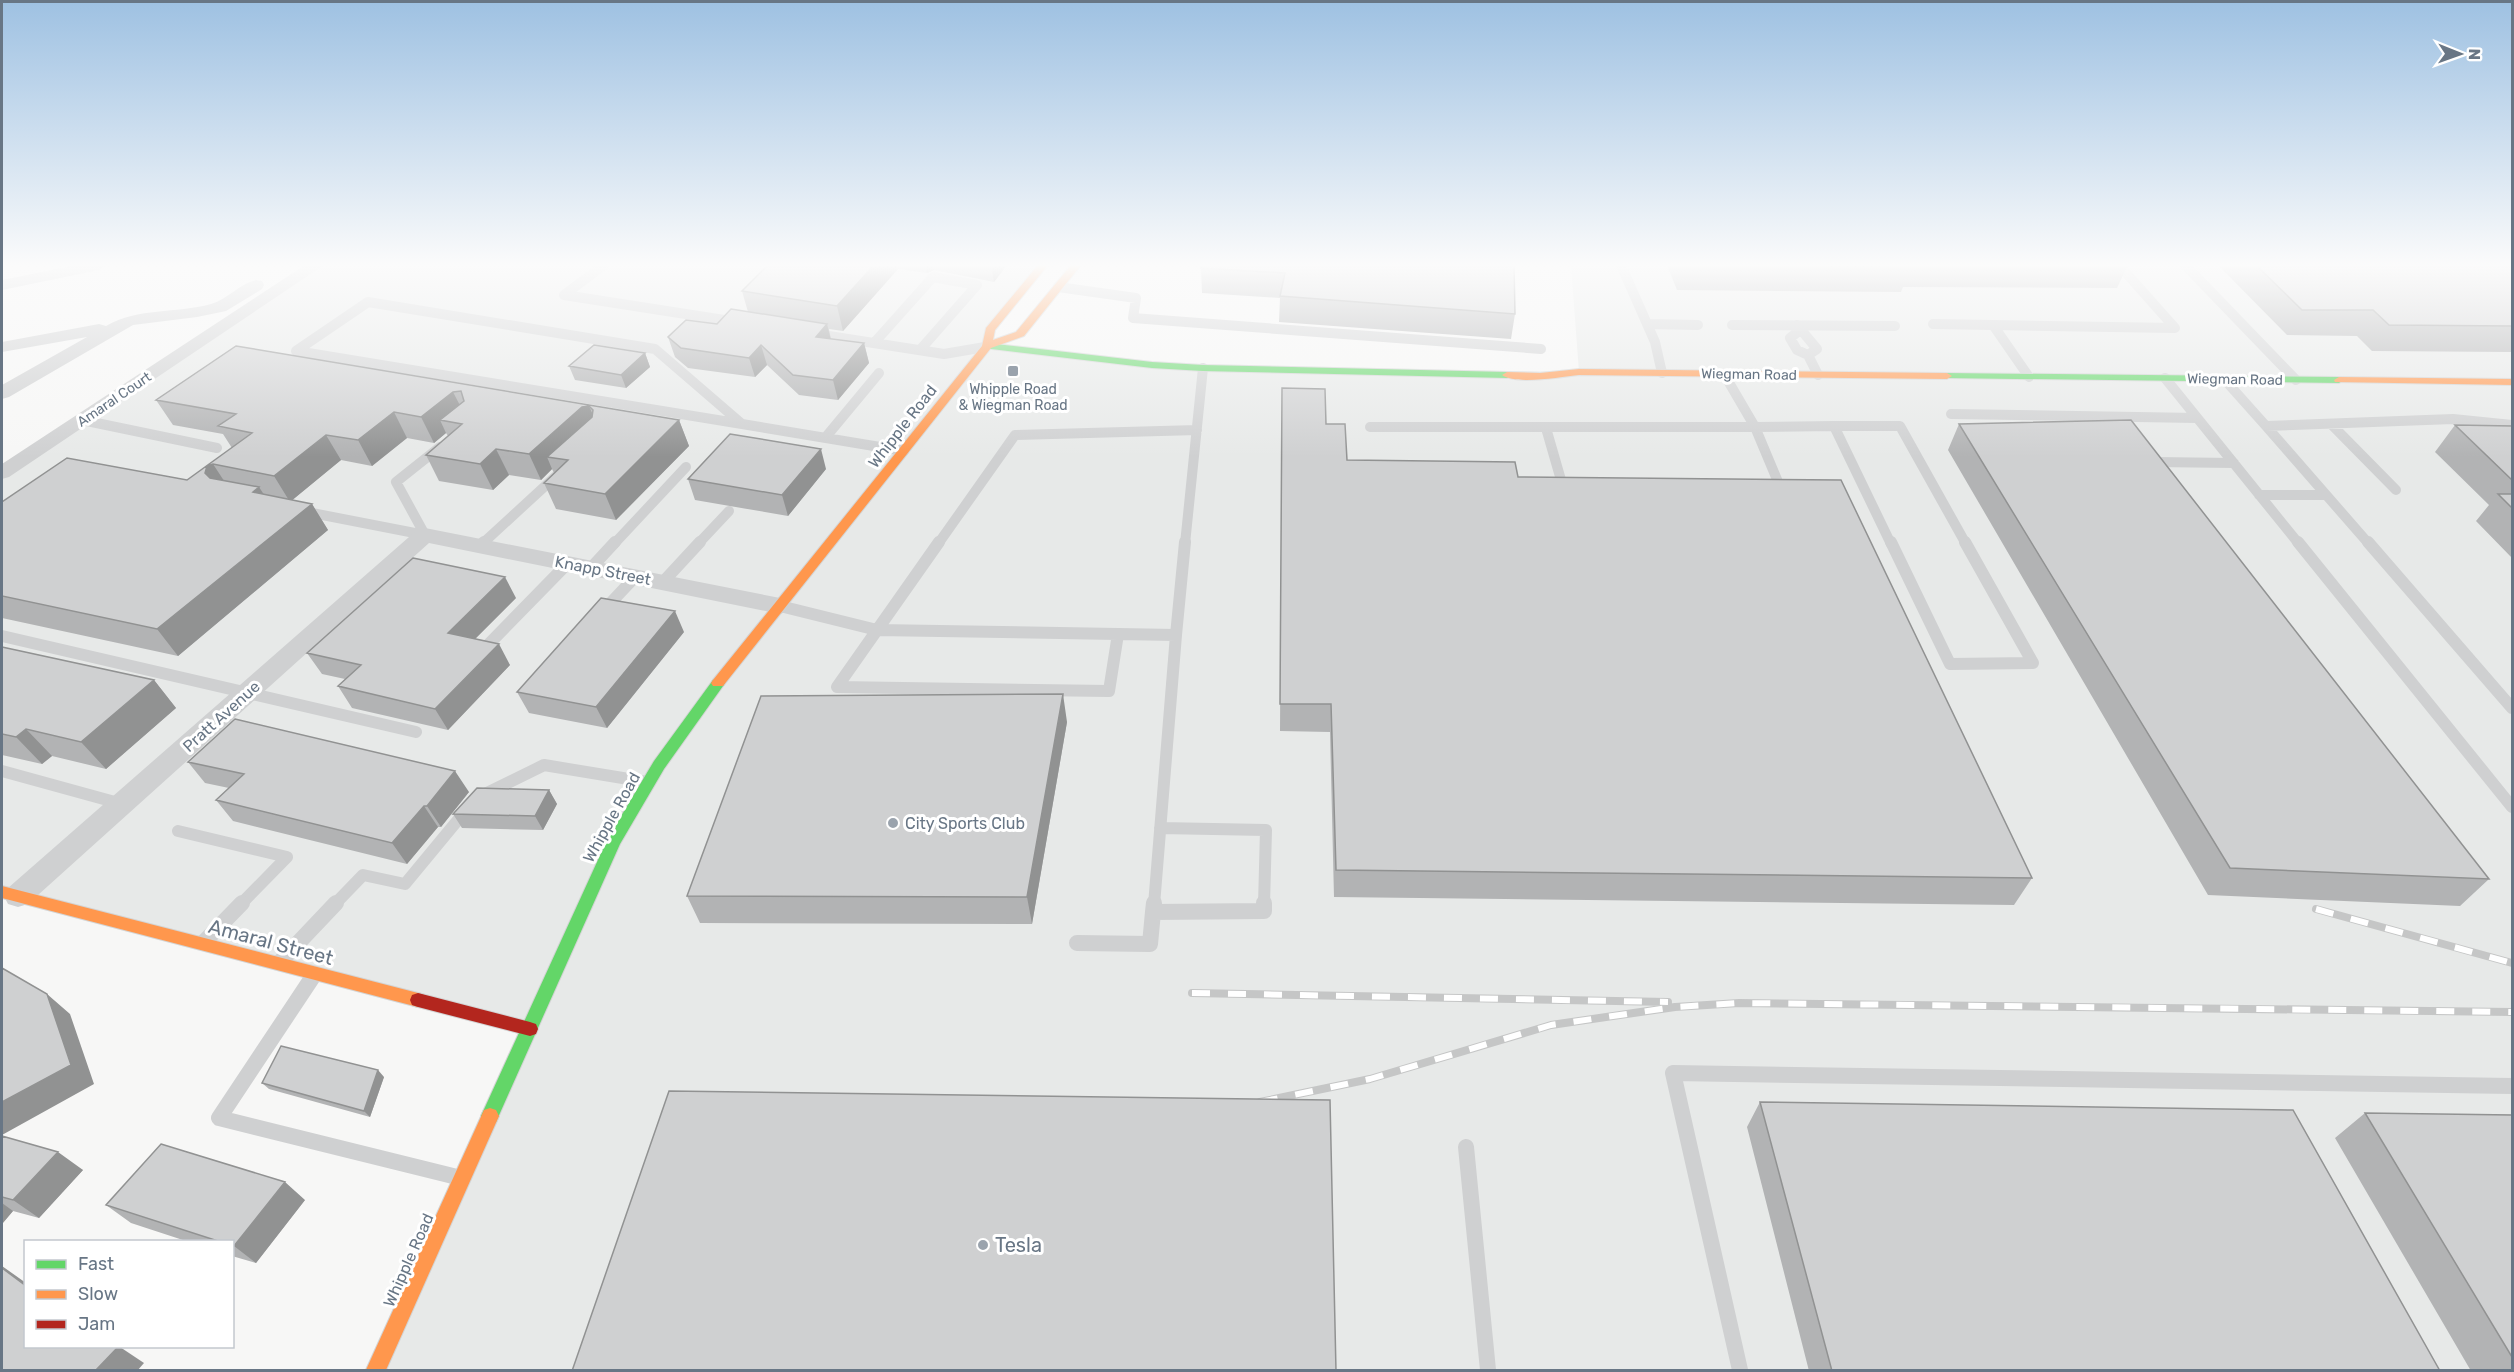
<svg xmlns="http://www.w3.org/2000/svg" width="2514" height="1372" viewBox="0 0 2514 1372" font-family="Rubik,sans-serif">
	<style>
		.built { fill: #e7e9e8 }
		.lines { fill: none; stroke-linecap: round; stroke-linejoin: round }
		.fast-casing { stroke: #d3d4d4; stroke-width: 2 }
		.slow-casing { stroke: #d3d4d4; stroke-width: 2 }
		.jam-casing { stroke: #d3d4d4; stroke-width: 2 }
		.lane-far2 { stroke: #cfd0d1; stroke-width: 10 }
		.lane-far1 { stroke: #cfd0d1; stroke-width: 12 }
		.lane { stroke: #cfd0d1; stroke-width: 16 }
		.street { fill: #cfd0d1; fill-rule: evenodd }
		.fast { fill: #63d668; fill-rule: evenodd }
		.slow { fill: #ff974d; fill-rule: evenodd }
		.jam { fill: #b3261e; fill-rule: evenodd }
		.rail-casing { stroke: #c5c6c6; stroke-width: 8 }
		.rail { stroke: #fff; stroke-width: 6; stroke-dasharray: 18; stroke-linecap: butt }
		.wall { fill: #b2b3b4 }
		.shaded-wall { fill: #919292 }
		.building { fill: #cfd0d1; stroke: #919292; stroke-width: 1.5 }
		.poi-dot { fill: #9aa3ad; stroke: #fff; stroke-width: 2 }
		.labels { text-anchor: middle; stroke-width: 6; stroke-linejoin: round; paint-order: stroke }
		.far-street-label { font-size: 14px; fill: #687685; stroke: #fff }
		.far-poi-label { font-size: 14px; fill: #687685; stroke: #fff }
		.street-label { font-size: 16px; fill: #687685; stroke: #fff }
		.poi-label { font-size: 16px; fill: #687685; stroke: #fff; text-anchor: start }
		.near-street-label { font-size: 20px; fill: #687685; stroke: #fff }
		.near-poi-label { font-size: 20px; fill: #687685; stroke: #fff; text-anchor: start }
	</style>
	<rect width="100%" height="100%" fill="#f7f7f6"/>
	<path class="built" d="M316,265H1043L990,330L987,346L1152,365L1579,372L1571,265H2512V1370H377L530,1030L2,892V473Z"/>
	<g class="lines">
		<g class="fast-casing">
			<path id="fast" d="M987,343L1152,362L1203,365L1507,372L1512,375L1507,378L1203,371L1152,368L983,348L982,346Z
				M1947,373L2339,377L2344,380L2339,383L1943,378V374Z
				M718,678L723,680L725,683L723,686L664,769L620,844L496,1122L490,1124L484,1122L481,1116L608,838L654,761L713,680Z"/>
		</g>
		<g class="slow-casing">
			<path id="slow" d="M1038,265H1048L995,330L993,340L1016,332L1071,265H1081L1024,336L991,348L723,686H713L711,683L713,680L982,346L986,328Z
				M1579,369L1947,373L1952,376L1947,379L1579,375C1561,377 1515,385 1502,375L1507,372L1540,373Z
				M2339,377L2512,379V385L2335,382L2334,380Z
				M2,886L418,993L424,995L426,1000L424,1005L418,1007L2,898Z
				M490,1108L496,1110L499,1116L386,1370H366L484,1110Z"/>
		</g>
		<g class="jam-casing">
			<path id="jam" d="M418,993L530,1022L536,1024L538,1029L536,1034L530,1036L418,1007L412,1005L410,1000L412,995Z"/>
		</g>
		<path class="lane-far2" d="M604,265L564,295L737,322
			M1621,265L1655,342L1662,373
			M2185,265L2296,380
			M1058,287L1136,298L1133,318L1541,349
			M368,302L655,349L742,424L296,351Z
			M1648,324L1698,325
			M1933,324L1993,325
			M1732,325L1895,326
			M1797,325L1817,349L1808,355
			M1799,331L1790,338L1797,350L1808,355L1818,375
			M816,334L944,354L985,347
			M874,343L933,277L977,285L920,350
			M2029,377L1993,325L2175,328L2119,265
			M2165,378L2299,544
			M2224,379L2266,426L2453,419L2512,425
			M1951,414L2197,418
			M82,420L217,448
			M742,424L904,451
			M2331,424L2396,490
			M1834,426L1891,544
			M1834,426H1900L1966,544
			M2266,426L2369,544
			M1370,427H1755L1724,374
			M1546,428L1561,480
			M825,438L879,373
			M2154,462L2234,463
			M1781,489L1755,427L1834,426
			M2259,495H2324
			M302,511L425,535
			M425,535L396,482L440,447
			M482,544L556,476
			M614,544L686,467
			M698,544L729,511
			M938,544L1015,435L1197,430
			M1185,544L1203,368"/>
		<path class="lane-far1" d="M939,542L837,687L1109,691L1118,634
			M1891,542L1950,664L2033,663L1965,542
			M2298,542L2512,807
			M2368,542L2512,708
			M480,546L484,542
			M591,568L615,542
			M663,582L700,542
			M780,606L877,630L1176,635L1154,905
			M603,611L635,577
			M1176,635L1185,542
			M2,636L416,732
			M485,648L568,563
			M2,771L122,804
			M481,796L544,765L647,782
			M1160,828L1266,830L1264,905
			M178,831L287,857L240,905
			M334,905L363,875L405,884L467,809"/>
		<path class="lane" d="M1154,903L1153,912L1264,911V903
			M205,941L242,903
			M1077,943L1150,944L1153,912
			M281,961L336,903
			M314,975L219,1118L457,1177
			M1466,1147L1488,1370
			M1740,1370L1673,1073L2512,1086"/>
		<path class="street" d="M76,265H107L99,270L2,290V280Z
			M305,265H324L9,477L2,479V464Z
			M256,280L262,281L264,285L262,289L226,311L197,317L133,325L9,397L2,399V385L87,337L2,352V342L99,324L106,326C139,307 175,314 211,304C228,299 239,284 256,280Z
			M425,528L780,598L788,601L791,606L788,611L780,614L429,543L28,904L18,907L8,904L4,896L8,888L417,530Z"/>
		<use href="#fast" class="fast"/>
		<use href="#slow" class="slow"/>
		<use href="#jam" class="jam"/>
		<g class="rail-casing">
			<path id="rail" d="M2316,909L2512,963
				M1192,993L1668,1002
				M1260,1102L1370,1079L1551,1025L1675,1007L1739,1003L2512,1012"/>
		</g>
		<use href="#rail" class="rail"/>
	</g>
	<path class="wall" d="M768,265H1007L994,282L934,270L927,273L898,269L843,331L829,329L831,339L864,343L869,363L838,400L799,395L767,365L755,377L688,368L675,357L668,337L717,324L748,312L742,291Z
		M1514,265L1515,314L1511,339L1279,322L1280,298L1202,293L1201,268Z
		M1667,265H2128L2117,288L1903,287L1901,292L1677,290Z
		M2218,265H2512V352L2372,351L2357,336L2287,335Z
		M236,346L679,420L689,446L616,520L556,509L544,483L554,473L552,469L541,480L509,475L493,490L439,481L426,455L448,436L446,433L434,443L407,438L372,466L341,460L292,500L312,504L328,530L178,656L2,618V502L187,480L232,448L223,434L173,425L156,400Z
		M645,353L650,367L626,388L575,380L569,366Z
		M1282,388L1326,424L1347,460L2032,878L2014,905L1334,897L1330,732L1280,731Z
		M1959,424L2489,879L2460,906L2208,895L1948,450Z
		M2455,425L2512,426V558L2476,521L2489,505L2435,452Z
		M826,469L788,516L695,500L688,479Z
		M516,598L475,639L510,665L448,730L352,708L338,686L345,679L322,674L307,653Z
		M684,632L607,728L529,713L517,692Z
		M2,647L154,680L176,708L106,769L52,756L42,764L2,755Z
		M1067,722L1032,924L700,923L687,896Z
		M188,762L469,792L441,827H438L407,864L233,821L216,800L229,788L205,783Z
		M549,790L557,804L543,830L462,828L453,814Z
		M384,1077L370,1117L269,1089L262,1083Z
		M1760,1102L2440,1371H1809L1747,1127Z
		M2365,1113L2512,1115V1371H2471L2335,1138Z
		M2,1136L83,1170L39,1218L13,1211L2,1224Z
		M305,1200L256,1263L232,1256V1242H189L131,1223L106,1205Z"/>
	<path class="shaded-wall" d="M874,265H897L898,269L843,331L837,306Z
		M926,265H933L934,270L927,273Z
		M991,265H1007L994,282Z
		M827,324L832,344L816,337Z
		M864,343L869,363L838,400L833,380Z
		M761,345L767,365L755,377L749,358Z
		M645,353L650,367L626,388L621,375Z
		M453,392L466,417L440,420L446,433L434,443L421,417Z
		M589,406L600,431L547,457L552,469L541,480L529,454L582,407Z
		M394,412L407,438L372,466L358,440Z
		M679,420L689,446L616,520L605,494Z
		M326,435L341,460L290,502L274,476Z
		M496,449L509,475L493,490L480,464Z
		M821,449L826,469L788,516L782,495Z
		M213,464L230,490L224,492L205,473L207,466Z
		M259,487L276,513L253,492Z
		M312,504L328,530L178,656L157,629Z
		M505,577L516,598L460,654L448,633Z
		M675,611L684,632L607,728L596,707Z
		M499,644L510,665L448,730L435,709Z
		M154,680L176,708L106,769L81,742Z
		M1063,694L1067,722L1032,924L1027,897Z
		M26,729L52,756L42,764L16,737Z
		M455,771L469,792L441,827L427,806Z
		M549,790L557,804L543,830L535,816Z
		M424,806L438,827L407,864L392,843Z
		M47,994L70,1014L94,1084L2,1135V1102Z
		M378,1070L384,1077L370,1117L364,1111Z
		M58,1152L83,1170L39,1218L13,1200Z
		M285,1182L305,1200L256,1263L234,1246Z
		M2,1203L13,1211L2,1224Z
		M2,1266L26,1283V1286L2,1268Z
		M117,1347H120L144,1363L137,1371H95Z"/>
	<path class="building" d="M768,265H874L837,306L742,291Z
		M1202,265H1514L1515,314L1280,296L1285,273L1201,268Z
		M1683,265H1909L1910,267Z
		M2256,265H2512V326L2389,325L2373,310H2302Z
		M731,309L827,324L816,337L864,343L833,380L793,375L761,345L749,358L681,348L668,337L686,320L717,324Z
		M594,345L645,353L621,375L569,366Z
		M236,346L679,420L605,494L544,483L568,460L547,457L592,417L593,410L589,406L582,407L529,454L496,449L480,464L426,455L462,424L440,420L464,401L461,391L453,392L421,417L394,412L358,440L326,435L274,476L213,464L207,466L205,473L210,478L259,487L253,492L312,504L157,629L2,596V502L67,458L187,480L252,433L218,426L236,414L156,400Z
		M1282,388L1325,389L1326,424H1345L1347,460L1515,462L1518,477L1841,480L2032,878L1336,870L1331,704H1280Z
		M2131,420L2489,879L2230,868L1959,424Z
		M2455,425L2512,426V480Z
		M730,434L821,449L782,495L688,479Z
		M2498,494H2512V508Z
		M413,558L505,577L448,633L499,644L435,709L338,686L361,665L307,653Z
		M601,598L675,611L596,707L517,692Z
		M2,647L154,680L81,742L26,729L16,737L2,734Z
		M1063,694L1027,897L687,896L761,696Z
		M235,719L455,771L427,806H424L392,843L216,800L244,774L188,762Z
		M477,788L549,790L535,816L453,814Z
		M2,968L47,994L71,1065L2,1102Z
		M281,1046L378,1070L364,1111L262,1083Z
		M669,1091L1330,1100L1336,1371H572Z
		M1760,1102L2293,1110L2440,1371H1832Z
		M2365,1113L2512,1115V1357Z
		M2,1136L58,1152L13,1200L2,1197Z
		M161,1144L285,1182L234,1246L232,1245V1242H221L106,1205Z
		M2,1268L26,1286V1347H118L95,1371H2Z"/>
	<linearGradient id="sky" x2="0" y2="1"><stop stop-color="#9ec1e2"/><stop offset="0.58" stop-color="#fbfbfb"/><stop offset="1" stop-color="#fbfbfb" stop-opacity="0"/></linearGradient>
	<rect width="2514" height="457" fill="url(#sky)"/>
	<g class="poi-dot">
		<rect x="1007" y="365" width="12" height="12" rx="3"/>
		<circle cx="893" cy="823" r="6"/>
		<circle cx="983" cy="1245" r="6"/>
	</g>
	<g class="labels">
		<g class="far-street-label">
			<text transform="translate(1749 374) rotate(1)" y="5">Wiegman Road</text>
			<text transform="translate(2235 379) rotate(1)" y="5">Wiegman Road</text>
			<text transform="translate(114 399) rotate(-34)" y="5">Amaral Court</text>
		</g>
		<g class="far-poi-label">
			<text x="1013" y="394">Whipple Road<tspan x="1013" dy="16">&amp; Wiegman Road</tspan></text>
		</g>
		<g class="street-label">
			<text transform="translate(902 426) rotate(-52)" y="6">Whipple Road</text>
			<text transform="translate(603 570) rotate(11)" y="6">Knapp Street</text>
			<text transform="translate(221 716) rotate(-42)" y="6">Pratt Avenue</text>
			<text transform="translate(611 817) rotate(-61)" y="6">Whipple Road</text>
			<text transform="translate(408 1260) rotate(-66)" y="6">Whipple Road</text>
		</g>
		<g class="poi-label">
			<text x="905" y="829">City Sports Club</text>
		</g>
		<g class="near-street-label">
			<text transform="translate(271 942) rotate(15)" y="7">Amaral Street</text>
		</g>
		<g class="near-poi-label">
			<text x="995" y="1252">Tesla</text>
		</g>
	</g>
	<rect width="2514" height="1372" fill="none" stroke="#687685" stroke-width="6"/>
	<rect x="24" y="1240" width="210" height="108" fill="#ffffff" stroke="#c3c8ce" stroke-width="1.5"/>
	<rect x="36" y="1260" width="30" height="9" fill="#63d668" stroke="#c3c8ce" stroke-width="1.5"/>
	<text x="78" y="1270" font-size="18" fill="#687685">Fast</text>
	<rect x="36" y="1290" width="30" height="9" fill="#ff974d" stroke="#c3c8ce" stroke-width="1.5"/>
	<text x="78" y="1300" font-size="18" fill="#687685">Slow</text>
	<rect x="36" y="1320" width="30" height="9" fill="#b3261e" stroke="#c3c8ce" stroke-width="1.5"/>
	<text x="78" y="1330" font-size="18" fill="#687685">Jam</text>
	<g transform="translate(2460 54) rotate(91)" stroke="#ffffff" stroke-width="4.5" paint-order="stroke">
	<path d="M0-4.5L10 22L0 15L-10 22Z" fill="#687685"/>
	<text y="-9" font-size="16" font-weight="bold" text-anchor="middle" fill="#687685">N</text>
	</g>
</svg>
